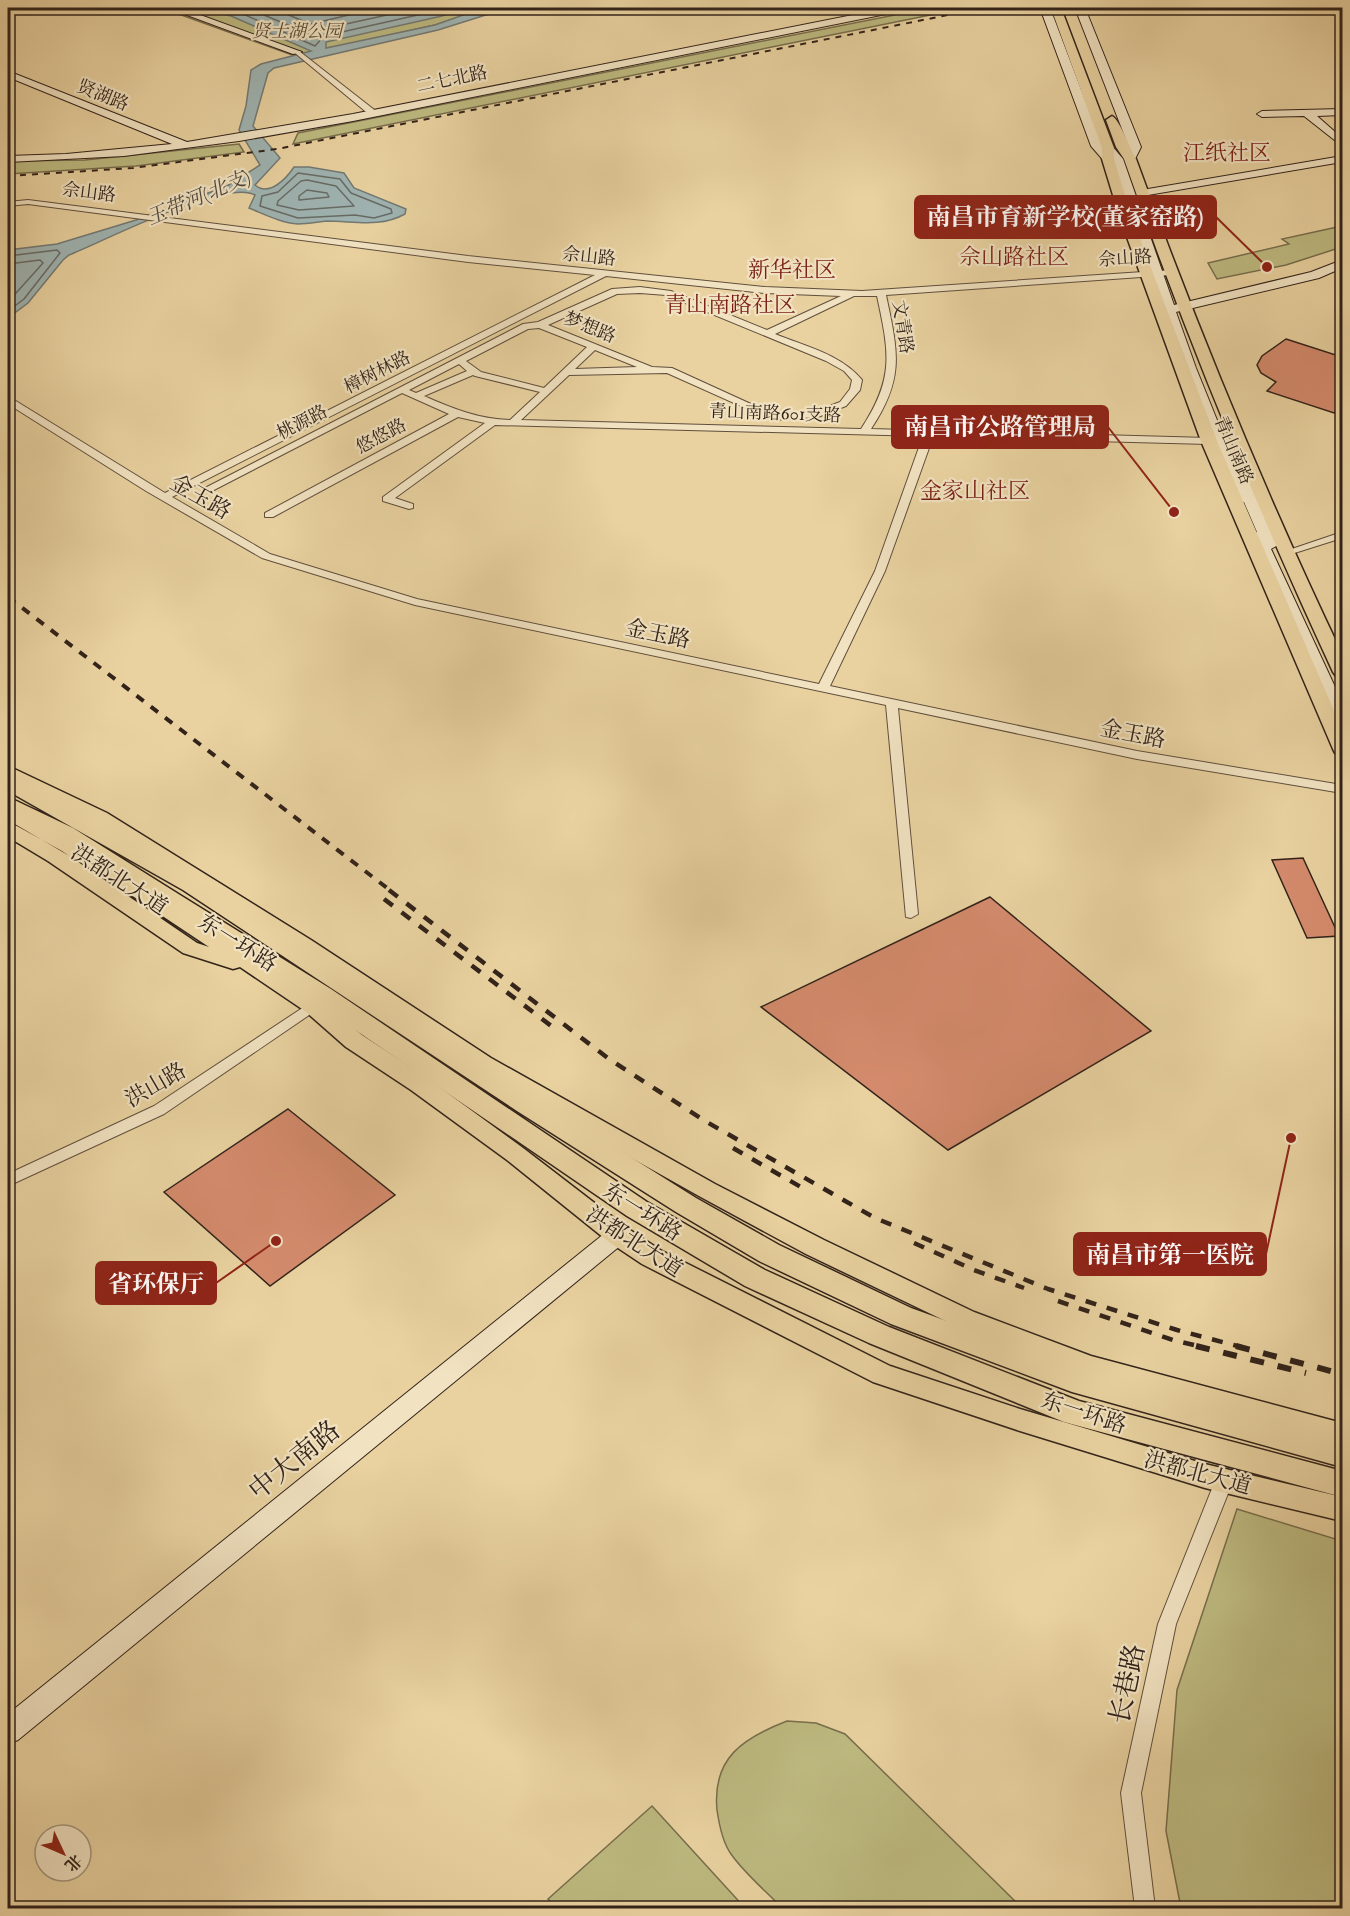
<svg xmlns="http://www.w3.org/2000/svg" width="1350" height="1916" viewBox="0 0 1350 1916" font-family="'IM FELL Double Pica','Noto Serif SC',serif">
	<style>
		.green { fill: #bdba80; stroke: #786e4d; stroke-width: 1.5 }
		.water { fill: #9fb4b2; stroke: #737a75; stroke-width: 1.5 }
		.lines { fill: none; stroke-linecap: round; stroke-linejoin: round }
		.shore { stroke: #686c66; stroke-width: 1.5 }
		.building { fill: #d48b6d; stroke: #32231a; stroke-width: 1.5 }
		.street-casing { stroke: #604f3c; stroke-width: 2 }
		.secondary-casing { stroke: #32231a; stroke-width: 2 }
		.primary-casing { stroke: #32231a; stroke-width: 3 }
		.highway-casing { stroke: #32231a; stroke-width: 3 }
		.street { fill: #f1e2c1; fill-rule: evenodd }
		.secondary { fill: #f1e2c1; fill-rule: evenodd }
		.primary { fill: #e9d2a0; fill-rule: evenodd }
		.highway { fill: #e9d2a0; fill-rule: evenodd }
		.rail-far3 { stroke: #32231a; stroke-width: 2; stroke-dasharray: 6 6; stroke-linecap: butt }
		.rail-far2 { stroke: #32231a; stroke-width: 4; stroke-dasharray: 9 9; stroke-linecap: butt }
		.rail-far1 { stroke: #32231a; stroke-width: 4.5; stroke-dasharray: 11 11; stroke-linecap: butt }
		.rail { stroke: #32231a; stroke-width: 6; stroke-dasharray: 14 14; stroke-linecap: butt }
		.labels { text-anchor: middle; stroke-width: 4.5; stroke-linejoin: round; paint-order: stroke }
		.far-park-label { font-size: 18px; font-style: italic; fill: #554934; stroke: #f1e2c1 }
		.far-street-label { font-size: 18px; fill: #32231a; stroke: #f1e2c1 }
		.far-water-label { font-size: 20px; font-style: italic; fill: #4d4740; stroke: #f1e2c1 }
		.far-quarter-label { font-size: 22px; fill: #7a1f14; stroke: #f1e2c1 }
		.street-label { font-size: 22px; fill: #32231a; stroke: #f1e2c1 }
		.near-street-label { font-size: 27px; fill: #32231a; stroke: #f1e2c1 }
		.leader { fill: none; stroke: #8f2418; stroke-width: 2 }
		.callout-dot { fill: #8f2418; stroke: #f1e2c1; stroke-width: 2 }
		.callout { fill: #8f2418; stroke: #8f2418; stroke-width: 2 }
		.callout-label { font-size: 24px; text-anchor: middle; font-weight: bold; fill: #fff }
	</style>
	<rect width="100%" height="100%" fill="#e9d2a0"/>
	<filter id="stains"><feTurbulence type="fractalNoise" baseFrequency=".00333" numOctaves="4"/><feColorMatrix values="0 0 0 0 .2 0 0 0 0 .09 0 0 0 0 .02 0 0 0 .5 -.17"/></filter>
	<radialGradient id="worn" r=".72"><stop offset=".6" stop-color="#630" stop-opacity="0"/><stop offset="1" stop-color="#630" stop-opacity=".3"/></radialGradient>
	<path class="green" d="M162,8H486L435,25L295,56Z
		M930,8H965L293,144L298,133Z
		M239,144L244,152L136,166L8,174V161L85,160Z
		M1342,226V247L1286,265L1217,279L1208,263L1289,244L1282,239Z
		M1237,1509L1342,1541V1908H1181L1166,1831L1177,1690Z
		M787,1721L816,1723L845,1734L1022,1908H782C766,1891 745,1874 731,1854C723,1843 719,1824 717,1810C712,1758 743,1738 787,1721Z
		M652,1806L745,1908H557L548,1899Z"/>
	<path class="water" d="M197,8H467L442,16L326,42V48L435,25L483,8H508L438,30L274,68L268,73L253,126L280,158L255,185C269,197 286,179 294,167H309L344,173L354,188L406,209L405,214C380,228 354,221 327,221C317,222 308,224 298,224C281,223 264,214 249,208L255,195C226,178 102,242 69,255L63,260L28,303L8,318V250L57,244L136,220L227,186L260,165L239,130L246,106L251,70L261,64L311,51L231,16Z"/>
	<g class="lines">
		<path class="shore" d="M219,8L234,10L315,46L324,36L449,8
			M247,8L312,35L323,29L419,8
			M271,8L311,24L378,8
			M298,173L340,179L351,193L391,209L392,213L374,218L355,215L298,218L260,206L262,196L278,192Z
			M307,180L336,186L354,206L299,210L277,205L278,201L301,181Z
			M307,190L327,193L329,197L299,200V196Z
			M8,256L57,250L60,253L24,299L8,311
			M8,264L40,260L43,263L8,302"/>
	</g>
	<path class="building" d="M1286,339L1342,357V406L1334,413L1267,391L1276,382L1261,373L1257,365L1262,356Z
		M1303,858L1339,936L1307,938L1272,860Z
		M990,897L1151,1031L948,1150L761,1007Z
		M288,1109L395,1195L270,1286L164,1192Z"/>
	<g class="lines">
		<g class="street-casing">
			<path id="street" d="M295,51H299L377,112V116H371L295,53Z
				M28,200L468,256L765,287L862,291L1173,270L1174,272L1170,275L886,295C898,352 905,378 871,429L1209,438L1214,441L1209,444L933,437L885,571L830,686L1137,751L1342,785V793L1137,759L898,708L918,914L911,918L906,917L886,705L415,605L262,558L146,491L8,404V397L11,398L165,493L595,275L468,262L28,204L8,206V202ZM606,276L765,293L841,296L767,330L671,291L640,287L612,289L538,322L523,324L203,489L208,492L212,491L402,393L449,414L265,513V517H273L458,417L485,423L383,497V501L409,509L413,508V504L395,498L495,425L923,436L875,571L819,684L417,599L270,554L172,497ZM640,293L666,295L826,361L844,371L852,380L850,389L840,402L816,411L773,414L672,368L652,367L548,325L617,294ZM854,296H877C889,352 895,378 861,429L521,420L569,375L667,373L772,420L818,417L846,406L860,390L862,380C841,354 804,346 775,334ZM539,328L587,347L544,388L481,372L466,361L528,329ZM595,350L637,367L575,369ZM459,364L467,371L416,393L409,390ZM473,375L475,376L540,392L510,420C479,419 453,409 424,396Z
				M1342,532V538L1285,556L1280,553Z
				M313,1001L320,1006L318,1009L164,1114L8,1186V1174L154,1106Z
				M1224,1474L1230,1476L1233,1481L1176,1624L1141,1793L1155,1908H1135L1121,1793L1158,1624L1215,1481L1218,1476Z"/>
		</g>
		<g class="secondary-casing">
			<path id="secondary" d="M168,8H181L302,52L293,54Z
				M888,8H906L901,11L353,121L239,141L124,156L8,162V156L66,154L172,144L8,77V71L187,142L353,114Z
				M1040,8H1050L1102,145L1112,146L1123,159L1174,305L1311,272L1342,260V268L1319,278L1176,312L1196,368L1240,477L1248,478L1250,481L1278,545L1271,549L1342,702V724L1336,723L1333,719L1249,536L1257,532L1244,502L1236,501L1234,498L1182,368L1164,315L1159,311L1162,308L1112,161H1104L1091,146Z
				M1075,8H1085L1141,147L1134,161L1130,162L1124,159L1129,147Z
				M1342,109V115L1317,116L1342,138V146L1304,116L1262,117L1257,114L1262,111Z
				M1342,156V162L1142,196L1136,193L1142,190Z
				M618,1226L626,1229L629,1235L626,1241L18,1740L8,1744V1714L610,1229Z"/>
		</g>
		<g class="primary-casing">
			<path id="primary" d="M1051,8H1061L1114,148V159L1132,218L1217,441L1342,729V755L1335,753L1333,749L1201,441L1120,218L1102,159V148Z
				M1112,116C1120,120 1130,149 1136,159C1197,327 1265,493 1342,654V677L1336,676L1333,672C1255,504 1185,334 1124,159L1116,147L1106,120Z
				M8,766L107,813L311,940L491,1058L715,1184L824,1240L974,1312L1091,1356L1342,1423V1445L1079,1373L956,1326L806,1254L699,1196L475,1070L297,950L93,821L8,779Z
				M8,806L49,826L109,861L321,1001L362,1035L427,1078L523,1148L627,1228L660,1250L890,1366L1020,1409L1205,1464L1342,1497V1521L1205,1488L1020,1431L873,1382L642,1264L609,1242L507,1160L411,1090L346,1047L305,1011L240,967L233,969L183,953L48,861L8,837V823L15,825L62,851L197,943L209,947L95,871L8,820Z"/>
		</g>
		<g class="highway-casing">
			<path id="highway" d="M8,775L87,815L199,880L535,1097L696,1198L779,1245L911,1308L1084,1371L1342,1441V1467L1072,1392L891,1324L759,1261L676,1212L517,1111L183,890L8,791Z
				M8,797L73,828L180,895L331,989L647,1202L765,1270L889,1327L1079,1401L1342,1471V1497L1064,1422L869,1343L745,1286L627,1216L313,1001L57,838L8,813Z"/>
		</g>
		<use href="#street" class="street"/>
		<use href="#secondary" class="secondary"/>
		<use href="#primary" class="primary"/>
		<use href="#highway" class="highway"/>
		<path class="rail-far3" d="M8,176L133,168L277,149L983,8"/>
		<path class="rail-far2" d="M8,597L391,891"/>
		<path class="rail-far1" d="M389,890L609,1059L705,1121L875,1218L1048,1289L1177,1330L1241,1347
			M384,899L554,1028
			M733,1148L806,1190
			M914,1243L974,1270L1024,1288
			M1058,1301L1173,1340L1202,1347"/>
		<path class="rail" d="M1196,1346L1306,1373
			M1236,1346L1342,1374"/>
	</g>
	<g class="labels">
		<g class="far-park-label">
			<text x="297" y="37">贤士湖公园</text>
		</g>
		<g class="far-street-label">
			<text transform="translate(452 79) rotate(-12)" y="6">二七北路</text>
			<text transform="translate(103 95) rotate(22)" y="6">贤湖路</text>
			<text transform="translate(89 192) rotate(7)" y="6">佘山路</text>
			<text transform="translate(589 256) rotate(6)" y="6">佘山路</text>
			<text transform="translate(1125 258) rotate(-4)" y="6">佘山路</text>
			<text transform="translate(590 327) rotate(22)" y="6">梦想路</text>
			<text transform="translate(903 327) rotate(81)" y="6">文青路</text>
			<text transform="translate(377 372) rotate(-27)" y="6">樟树林路</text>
			<text transform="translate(775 413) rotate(2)" y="6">青山南路601支路</text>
			<text transform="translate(302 422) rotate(-27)" y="6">桃源路</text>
			<text transform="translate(381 436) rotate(-28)" y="6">悠悠路</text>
			<text transform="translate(1234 450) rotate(67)" y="6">青山南路</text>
		</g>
		<g class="far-water-label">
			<text transform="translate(198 197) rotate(-23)" y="7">玉带河(北支)</text>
		</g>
		<g class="far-quarter-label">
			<text x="1227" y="160">江纸社区</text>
			<text x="1014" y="264">佘山路社区</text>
			<text x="792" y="277">新华社区</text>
			<text x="730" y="312">青山南路社区</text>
			<text x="975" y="498">金家山社区</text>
		</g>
		<g class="street-label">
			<text transform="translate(201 496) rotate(30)" y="8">金玉路</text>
			<text transform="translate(658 633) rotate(12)" y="8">金玉路</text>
			<text transform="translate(1133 733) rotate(11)" y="8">金玉路</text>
			<text transform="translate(120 879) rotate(33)" y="8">洪都北大道</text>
			<text transform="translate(238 942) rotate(32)" y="8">东一环路</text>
			<text transform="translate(155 1084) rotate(-30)" y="8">洪山路</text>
			<text transform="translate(643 1211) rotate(32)" y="8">东一环路</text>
			<text transform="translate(635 1241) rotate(33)" y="8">洪都北大道</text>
			<text transform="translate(1084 1412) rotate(18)" y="8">东一环路</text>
			<text transform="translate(1198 1472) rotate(15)" y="8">洪都北大道</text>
		</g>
		<g class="near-street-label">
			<text transform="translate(294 1460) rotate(-39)" y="9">中大南路</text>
			<text transform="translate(1127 1684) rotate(-78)" y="9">长巷路</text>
		</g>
	</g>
	<path class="leader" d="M1267 267L1216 217M1174 512L1108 427M1291 1138L1266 1254M276 1241L216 1283"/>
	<g class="callout-dot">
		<circle cx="1267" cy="267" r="6"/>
		<circle cx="1174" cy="512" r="6"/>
		<circle cx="1291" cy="1138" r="6"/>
		<circle cx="276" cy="1241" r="6"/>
	</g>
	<g class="callout">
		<rect x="915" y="196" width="301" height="42" rx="6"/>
		<rect x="892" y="406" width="216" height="42" rx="6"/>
		<rect x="1074" y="1233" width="192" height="42" rx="6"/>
		<rect x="96" y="1262" width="120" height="42" rx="6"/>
	</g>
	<g class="callout-label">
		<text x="1065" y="225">南昌市育新学校(董家窑路)</text>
		<text x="1000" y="435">南昌市公路管理局</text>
		<text x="1170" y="1263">南昌市第一医院</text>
		<text x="156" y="1292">省环保厅</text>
	</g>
	<rect width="1350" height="1916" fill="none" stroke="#e9d2a0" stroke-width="30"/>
	<rect x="9" y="9" width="1332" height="1898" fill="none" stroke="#32231a" stroke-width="3"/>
	<rect x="15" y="15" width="1320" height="1886" fill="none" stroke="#32231a" stroke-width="1.5"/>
	<g transform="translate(63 1853) rotate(134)"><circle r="28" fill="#f1e2c1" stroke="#a5967e" stroke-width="1.5"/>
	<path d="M0-4.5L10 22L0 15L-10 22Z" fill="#8f2418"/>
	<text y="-9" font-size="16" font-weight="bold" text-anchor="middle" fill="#32231a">北</text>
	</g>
	<rect width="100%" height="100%" filter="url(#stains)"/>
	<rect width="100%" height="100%" fill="url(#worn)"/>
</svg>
